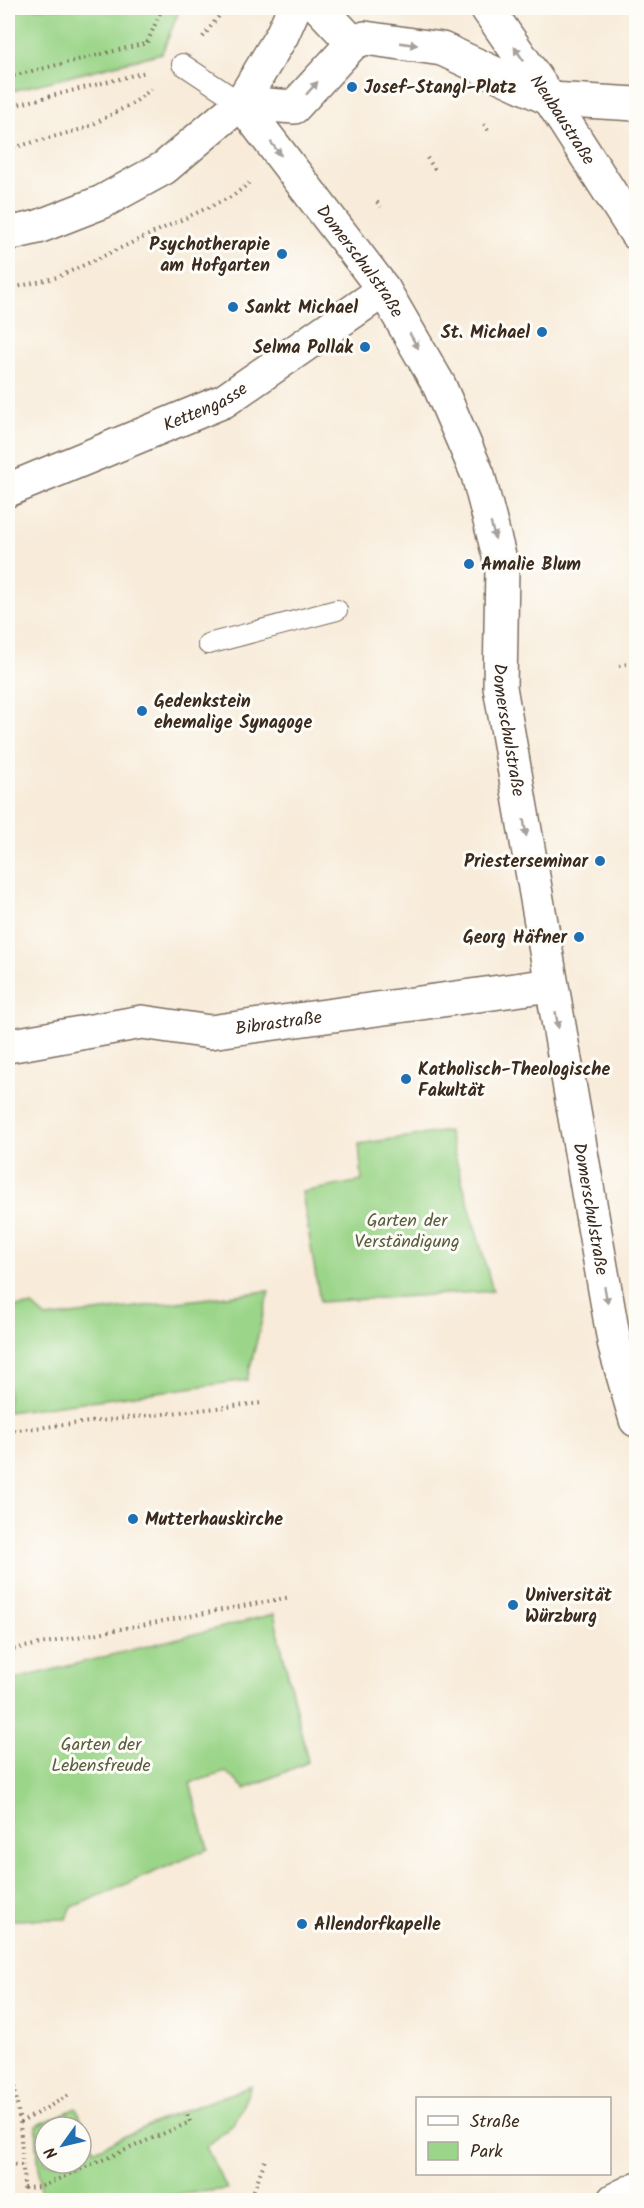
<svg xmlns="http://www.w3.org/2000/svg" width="644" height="2208" viewBox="0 0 644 2208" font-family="Kalam,sans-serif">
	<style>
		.green { fill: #9bd589; stroke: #6b8054; stroke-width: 1.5; fill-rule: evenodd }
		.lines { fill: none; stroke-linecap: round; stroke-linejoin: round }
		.service-casing { stroke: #7d6e5f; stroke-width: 22 }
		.minor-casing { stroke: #7d6e5f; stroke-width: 36 }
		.tertiary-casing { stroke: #7d6e5f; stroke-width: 36 }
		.path { stroke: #7d6e5f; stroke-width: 4; stroke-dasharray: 1.5 4.5; stroke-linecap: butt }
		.service { stroke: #fff; stroke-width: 20 }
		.minor { stroke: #fff; stroke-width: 33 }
		.tertiary { stroke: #fff; stroke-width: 33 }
		.oneway { fill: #a79f9a }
		.poi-dot { fill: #1f6fb2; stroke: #fdfcf7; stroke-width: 2 }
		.labels { text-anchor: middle; stroke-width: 6; stroke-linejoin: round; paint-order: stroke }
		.poi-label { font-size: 18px; font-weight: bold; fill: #3b2a1e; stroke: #fdfcf7; text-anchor: start }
		.street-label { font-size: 18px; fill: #3b2a1e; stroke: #fdfcf7 }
		.park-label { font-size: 18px; fill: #585d3e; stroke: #fdfcf7 }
	</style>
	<rect width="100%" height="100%" fill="#fdfcf7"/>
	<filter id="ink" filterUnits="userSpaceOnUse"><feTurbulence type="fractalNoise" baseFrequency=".0167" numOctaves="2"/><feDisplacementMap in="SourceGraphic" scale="12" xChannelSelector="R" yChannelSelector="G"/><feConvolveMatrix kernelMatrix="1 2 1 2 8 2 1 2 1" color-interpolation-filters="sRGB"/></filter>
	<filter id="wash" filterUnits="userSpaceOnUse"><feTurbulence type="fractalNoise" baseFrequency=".008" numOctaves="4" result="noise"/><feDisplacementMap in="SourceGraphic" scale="24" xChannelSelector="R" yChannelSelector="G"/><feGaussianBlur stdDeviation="1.35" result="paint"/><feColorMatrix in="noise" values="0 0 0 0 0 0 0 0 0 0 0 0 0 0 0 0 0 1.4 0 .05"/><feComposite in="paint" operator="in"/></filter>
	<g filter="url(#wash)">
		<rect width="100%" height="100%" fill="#f8ebd9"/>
		<path class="green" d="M8,8H180L162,53L8,92Z
			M448,1131L493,1291L320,1302L302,1192L362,1181L359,1144Z
			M269,1291L247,1380L8,1412V1307L32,1306L46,1318Z
			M274,1614L308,1762L245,1789L226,1772L190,1783L208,1849L70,1908L66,1919L8,1920V1681Z
			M251,2086L235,2123L206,2147L227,2189L129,2200H41L36,2126L76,2108L95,2150L162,2119ZM45,2127H81V2163H45Z"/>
	</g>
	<g filter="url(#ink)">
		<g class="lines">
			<g class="service-casing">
				<path id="service" d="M182,64L241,103
					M208,644L337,610"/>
			</g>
			<g class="minor-casing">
				<g id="minor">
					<path d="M550,99L636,104"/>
					<path id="s1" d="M241,103L384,290L439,385L478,475L502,567L500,687L615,1347L636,1420"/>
					<path id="s2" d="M8,490L224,401L384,290"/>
					<path id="s3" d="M8,1046L142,1022L210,1032L551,985"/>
					<path d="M614,2200L636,2189"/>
				</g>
			</g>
			<g class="tertiary-casing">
				<g id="tertiary">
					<path d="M320,8L353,43"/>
					<path id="s4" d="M487,8L550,99L636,233"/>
					<path d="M241,103L294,107L353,43L365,38L442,49L550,99"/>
					<path d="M8,234L38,227L102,202L164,168L241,103L282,35L294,8"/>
				</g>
			</g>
			<path class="path" d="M203,37L218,17L222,8
				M8,77L147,43L162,8
				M8,107L146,72
				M484,124L489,131
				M8,149L86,128L135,102L154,87
				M427,158L436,171
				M377,202L381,207
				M8,289L58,277L233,196L249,183
				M636,290L630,295L636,305
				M619,666L636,662
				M8,1431L262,1403
				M8,1650L291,1597
				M8,2045L20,2123L25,2200
				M20,2123L71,2094
				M8,2164L22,2165
				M24,2188L40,2187L190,2122L186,2111
				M223,2200L251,2198L265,2160"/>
			<use href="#service" class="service"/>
			<use href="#minor" class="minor"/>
			<use href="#tertiary" class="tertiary"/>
		</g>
		<defs><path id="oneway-solid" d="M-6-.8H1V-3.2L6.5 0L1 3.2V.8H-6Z" transform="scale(1.5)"/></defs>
		<g class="oneway">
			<use href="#oneway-solid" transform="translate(409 44) rotate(8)"/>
			<use href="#oneway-solid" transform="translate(519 54) rotate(-124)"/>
			<use href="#oneway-solid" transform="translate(312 88) rotate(-48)"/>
			<use href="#oneway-solid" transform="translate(276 149) rotate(53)"/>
			<use href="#oneway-solid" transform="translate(414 341) rotate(60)"/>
			<use href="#oneway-solid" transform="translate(493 531) rotate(75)"/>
			<use href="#oneway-solid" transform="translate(525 828) rotate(81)"/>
			<use href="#oneway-solid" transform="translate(557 1020) rotate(80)"/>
			<use href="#oneway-solid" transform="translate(606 1295) rotate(80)"/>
		</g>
	</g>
	<g class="poi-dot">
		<circle cx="352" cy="87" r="6"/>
		<circle cx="282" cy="254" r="6"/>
		<circle cx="233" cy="307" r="6"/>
		<circle cx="542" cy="332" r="6"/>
		<circle cx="365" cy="347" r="6"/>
		<circle cx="469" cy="564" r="6"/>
		<circle cx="142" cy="711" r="6"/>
		<circle cx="600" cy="861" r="6"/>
		<circle cx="579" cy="937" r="6"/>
		<circle cx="406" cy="1079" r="6"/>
		<circle cx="133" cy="1519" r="6"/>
		<circle cx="513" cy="1605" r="6"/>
		<circle cx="302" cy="1924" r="6"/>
	</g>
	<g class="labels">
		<g class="poi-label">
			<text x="364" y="93">Josef-Stangl-Platz</text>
			<text x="270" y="250" text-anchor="end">Psychotherapie<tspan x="270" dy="21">am Hofgarten</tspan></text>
			<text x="245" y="313">Sankt Michael</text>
			<text x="530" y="338" text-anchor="end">St. Michael</text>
			<text x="353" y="353" text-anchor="end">Selma Pollak</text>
			<text x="481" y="570">Amalie Blum</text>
			<text x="154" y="707">Gedenkstein<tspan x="154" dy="21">ehemalige Synagoge</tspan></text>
			<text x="588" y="867" text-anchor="end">Priesterseminar</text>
			<text x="567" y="943" text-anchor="end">Georg Häfner</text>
			<text x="418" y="1075">Katholisch-Theologische<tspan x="418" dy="21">Fakultät</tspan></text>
			<text x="145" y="1525">Mutterhauskirche</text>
			<text x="525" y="1601">Universität<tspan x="525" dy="21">Würzburg</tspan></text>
			<text x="314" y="1930">Allendorfkapelle</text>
		</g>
		<g class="street-label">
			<text dy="6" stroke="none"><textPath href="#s4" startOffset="135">Neubaustraße</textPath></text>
			<text dy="6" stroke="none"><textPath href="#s1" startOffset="198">Domerschulstraße</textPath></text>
			<text dy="6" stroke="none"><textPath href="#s2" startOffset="214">Kettengasse</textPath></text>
			<text dy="6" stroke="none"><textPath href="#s1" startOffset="702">Domerschulstraße</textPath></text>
			<text dy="6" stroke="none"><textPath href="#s3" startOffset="274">Bibrastraße</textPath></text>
			<text dy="6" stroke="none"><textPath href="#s1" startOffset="1188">Domerschulstraße</textPath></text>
		</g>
		<g class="park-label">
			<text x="407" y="1226">Garten der<tspan x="407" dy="21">Verständigung</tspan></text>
			<text x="101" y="1750">Garten der<tspan x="101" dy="21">Lebensfreude</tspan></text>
		</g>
	</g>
	<rect width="644" height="2208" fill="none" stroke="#fdfcf7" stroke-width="30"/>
	<rect x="416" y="2097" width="195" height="78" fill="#fdfcf7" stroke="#afa8a0" stroke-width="1.5"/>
	<rect x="428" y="2116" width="30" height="9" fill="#ffffff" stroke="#afa8a0" stroke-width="1.5"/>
	<text x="470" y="2127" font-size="18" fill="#3b2a1e">Straße</text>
	<rect x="428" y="2142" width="30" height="18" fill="#9bd589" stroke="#afa8a0" stroke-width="1.5"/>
	<text x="470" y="2157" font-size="18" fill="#3b2a1e">Park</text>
	<g transform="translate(63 2145) rotate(236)"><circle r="28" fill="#fdfcf7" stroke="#afa8a0" stroke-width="1.5"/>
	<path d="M0-4.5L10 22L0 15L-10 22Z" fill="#1f6fb2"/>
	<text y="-9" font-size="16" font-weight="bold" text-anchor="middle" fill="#3b2a1e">N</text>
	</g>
</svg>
